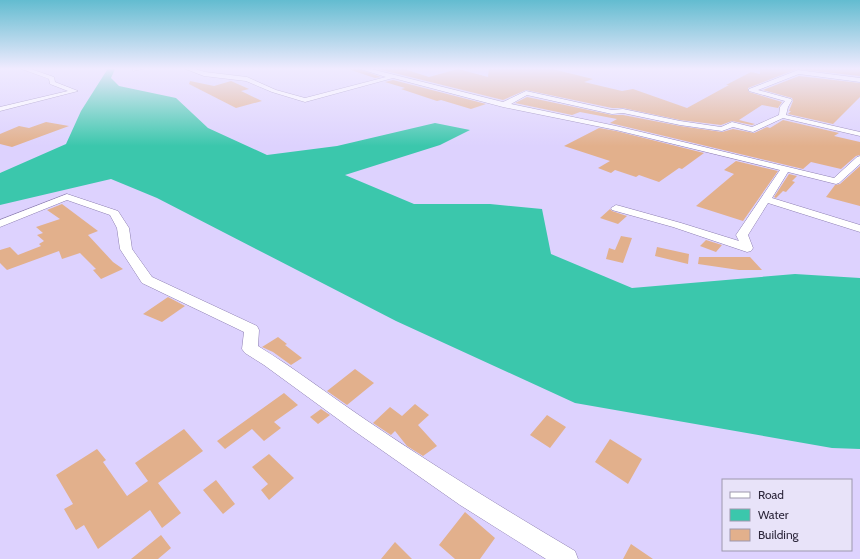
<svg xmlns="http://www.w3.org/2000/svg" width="860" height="559" viewBox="0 0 860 559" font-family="Cabin,sans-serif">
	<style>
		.water { fill: #3bc7ac }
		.building { fill: #e2b08c }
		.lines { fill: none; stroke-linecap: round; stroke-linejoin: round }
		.minor-casing { stroke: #8d7fb2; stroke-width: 1 }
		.minor { fill: #fff; fill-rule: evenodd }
	</style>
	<rect width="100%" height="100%" fill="#ddd2fe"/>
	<path class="water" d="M104,68H119L115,69L111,78L119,86L176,98L208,128L267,155L337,146L435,123L470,130L440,145L345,175L414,204H490L542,209L551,254L632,288L795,274L860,278V449L832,448L575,403L396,321L157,198L111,179L0,205V173L66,144L81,111L107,70Z"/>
	<path class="building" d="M351,68H356L381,77L375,78L351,70Z
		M374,68H407V70L429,77L458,69L488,77L489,68H548L593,79L584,82L622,91L633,89L687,108L729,85H726L751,72L760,74V68H860V76L797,69L748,88L749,92L782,102L778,108L762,105L739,120L755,124L752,125L732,121L721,125L680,120L623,108H612L526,90L503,100Z
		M799,76L860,83V97L833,124L788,114L791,111H789L793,101L792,98L763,90Z
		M393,80L486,104L471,109L441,100L437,101L401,89L405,88L385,82Z
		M190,81L214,86L231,81L249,89L241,91L262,101L236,108L189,84Z
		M527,97L612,115H623L680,126L722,132L733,129L754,133L767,127L770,128L783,120L839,133L834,136L860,142V155L856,156L841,169L811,162L803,169L610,123L617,119L580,112L572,115L515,103Z
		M46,122L69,126L12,147L0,144V134L19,126L29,128Z
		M599,128L616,131L704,153L682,169L679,168L659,182L639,175L636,177L615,170L611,173L598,168L610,161L564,146Z
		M736,161L778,171L743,221L696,206L734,174L724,170Z
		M860,166V206L826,197L835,185L840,184Z
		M789,174L797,176L792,181L795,182L786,192L783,191L776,198L774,197Z
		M62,204L98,231L88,235L113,262L123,269L101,279L93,270L96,269L80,253L62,259L59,251L7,270L0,263V250L10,247L18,255L41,246L39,244L44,241L37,235L43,233L36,227L60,219L47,210Z
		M610,209L612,211L627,216L618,224L600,218Z
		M621,236L632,238L623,263L606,259L609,248L615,250Z
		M706,240L722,245L716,252L700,246Z
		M657,247L689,254L688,264L655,256Z
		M699,257H750L762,270H739L698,264Z
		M168,297L185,306L162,322L143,314Z
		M278,337L287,344L285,345L302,358L291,365L273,352L262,347Z
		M355,369L374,383L347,405L327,391Z
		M284,393L298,405L274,422L281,428L264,441L252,429L225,449L217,441Z
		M415,404L429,415L418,425L437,446L423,456L407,446L395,431L391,435L373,423L390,407L402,416Z
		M321,409L330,415L318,424L310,417Z
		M547,415L566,427L550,448L530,435Z
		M184,429L203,451L158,483L181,513L162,528L150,510L98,549L84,525L76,530L64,509L73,504L56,475L97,449L106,460L103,462L127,496L148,481L135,463Z
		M610,439L642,459L628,484L595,462Z
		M269,454L294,478L269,500L261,490L268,484L252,467Z
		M216,480L235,504L223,514L203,490Z
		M465,512L495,538L480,559H455L439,545Z
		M161,535L171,548L158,559H131Z
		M395,542L412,559H381Z
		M631,544L653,559H623Z"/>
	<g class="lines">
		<g class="minor-casing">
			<path id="minor" d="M19,68H28L54,77L55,82L78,91L0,111V107L68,91L50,84L49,79Z
				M135,68H147L133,71V69Z
				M183,68H192L205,72L247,77L276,90L305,98L386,77L357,68H367L503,102L526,91L612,110L623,109L680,121L721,127L732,122L752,127L779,115L780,107L785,101L749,91V89L798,70L860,78V82L799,74L758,90L791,99L792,100L788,107L786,115L860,132V136L783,118L753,132L733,127L722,131L680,125L623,113L612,114L527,95L511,104L616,126L834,178L857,157L860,156V164L839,183L836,184L788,172L772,198L860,225V232L768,203L748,235L753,248L751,251L747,252L673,227L612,210L611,208L616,205L620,206L681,223L739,241L736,235L780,170L616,130L503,107L393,78L305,102L272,92L246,81L204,76Z
				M67,194L118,211L129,228L132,249L152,277L257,326L259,330L258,346C296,369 330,396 366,420C434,466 504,509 575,551L578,559H546L460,505L353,430L264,365L245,353L242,349L244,332L142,283L120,249L117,228L110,215L67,200L0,227V220Z"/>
		</g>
		<use href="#minor" class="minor"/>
	</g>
	<linearGradient id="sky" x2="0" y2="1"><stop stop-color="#63bcd0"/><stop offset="0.47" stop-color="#f0ebff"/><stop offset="1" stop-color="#f0ebff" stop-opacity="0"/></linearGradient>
	<rect width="860" height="146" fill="url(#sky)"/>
	<rect x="722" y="479" width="130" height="72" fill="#e8e3f9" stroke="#9d98ad"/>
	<rect x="730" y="492" width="20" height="6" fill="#ffffff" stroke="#9d98ad"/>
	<text x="758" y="499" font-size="12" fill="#2d273c">Road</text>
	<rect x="730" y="509" width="20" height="12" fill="#3bc7ac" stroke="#9d98ad"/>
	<text x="758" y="519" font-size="12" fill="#2d273c">Water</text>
	<rect x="730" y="529" width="20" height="12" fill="#e2b08c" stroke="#9d98ad"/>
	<text x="758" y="539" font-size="12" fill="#2d273c">Building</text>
</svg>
